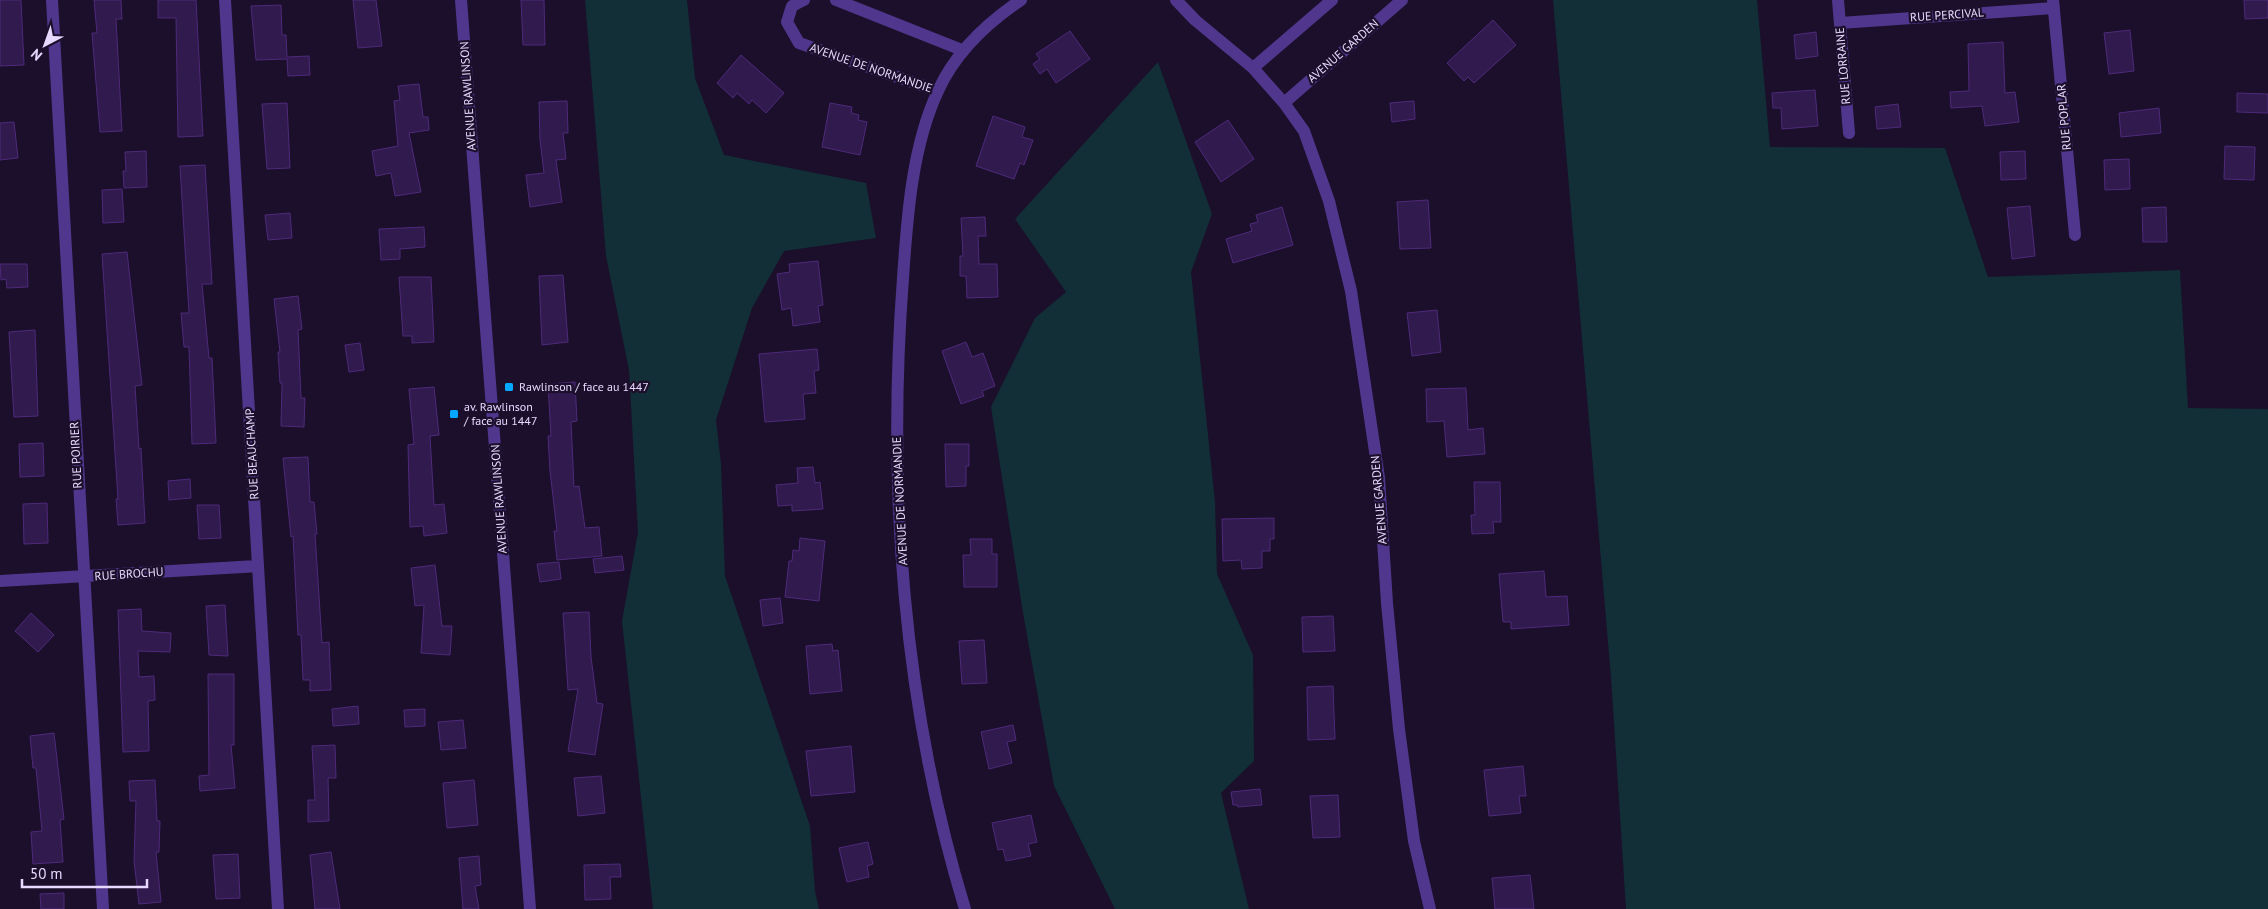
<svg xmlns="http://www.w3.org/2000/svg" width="2268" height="909" viewBox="0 0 2268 909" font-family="'PT Sans',sans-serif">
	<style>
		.green { fill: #122e36 }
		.building { fill: #311a4d; stroke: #4e2a7b }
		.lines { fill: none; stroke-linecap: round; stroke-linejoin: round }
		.street { stroke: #50378d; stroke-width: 12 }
		.poi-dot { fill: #05a8ff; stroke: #1b0f2b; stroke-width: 2 }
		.labels { text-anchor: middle; stroke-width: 4.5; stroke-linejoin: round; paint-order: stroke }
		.street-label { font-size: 12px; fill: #e7d9ff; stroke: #1b0f2b }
		.poi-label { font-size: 12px; fill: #e7d9ff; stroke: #1b0f2b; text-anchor: start }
	</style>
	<rect width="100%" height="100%" fill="#1b0f2b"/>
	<path class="green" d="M585,0H687L695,78L724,155L866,183L876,238L784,251L752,308L716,420L721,464L725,576L810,826L815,891L819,909H653L622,621L638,532L629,370L606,256Z
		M1553,0H1757L1770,147L1945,148L1988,277L2180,270L2188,408L2268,409V909H1626L1611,677Z
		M1158,62L1212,214L1191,272L1215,502L1217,574L1253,655L1254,761L1221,793L1249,909H1115L1054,786L1023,613L991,407L1035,318L1066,292L1015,219Z"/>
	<path class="building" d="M0,0H21L24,65L0,66Z
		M94,0H121L122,19H116L122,131L100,132L92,33H97Z
		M158,0H196L203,136L178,137L176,18H158Z
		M353,0H376L382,46L358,48Z
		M521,0H544L545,45H523Z
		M2244,0H2268V18L2245,19Z
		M281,5L282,35H286L287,57L309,56L310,75L288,76L287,59L256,60L251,6Z
		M1493,20L1516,45L1474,83L1468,77L1464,81L1447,63Z
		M2130,30L2134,71L2109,74L2104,33Z
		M1070,31L1090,59L1056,83L1047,69L1040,74L1033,64L1040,59L1036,54Z
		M1816,32L1818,56L1796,59L1794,35Z
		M2003,42L2005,93L2015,92L2019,122L1985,126L1982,106L1951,108L1950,92L1969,91L1968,44Z
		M741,55L784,93L766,113L752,100L749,104L737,93L733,98L717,83Z
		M419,84L423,117H428L429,130L409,133L421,192L395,196L391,173L376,176L372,151L398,146L394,101L400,100L398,86Z
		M1815,90L1818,126L1782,129L1781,108H1773L1772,93Z
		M2237,93L2268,94V113L2237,112Z
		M567,101L568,133H563L566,159L556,160L562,202L530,207L526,175L544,173L540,140L539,102Z
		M1414,101L1415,119L1392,122L1390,103Z
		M287,103L290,168L267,169L262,104Z
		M830,103L852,107L851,113L859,115L858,120L867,122L860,155L822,147Z
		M1898,104L1901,127L1877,129L1875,107Z
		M2159,108L2161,133L2121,137L2119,113Z
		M993,116L1025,127L1022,137L1033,140L1024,165L1020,163L1014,179L976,166Z
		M1228,120L1254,159L1221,182L1195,142Z
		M14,122L18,158L0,160V123Z
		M2225,146L2255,147L2254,180L2224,179Z
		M146,151L147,187L124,188L123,171H126L125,152Z
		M2025,151L2026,179L2001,180L2000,152Z
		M2129,159L2130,189L2105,190L2104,160Z
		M205,165L212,284H202L209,358H212L216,443L192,444L189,347H184L181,313H189L180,166Z
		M122,189L124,222L103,223L102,190Z
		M1428,200L1431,248L1400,249L1397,202Z
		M2030,206L2035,256L2012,259L2007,208Z
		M1282,207L1293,245L1233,263L1226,239L1252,231L1250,224L1258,222L1256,215Z
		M2166,207L2167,242H2143L2142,208Z
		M290,213L292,238L268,240L265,215Z
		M985,217L986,236H978L979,264H997L998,297L967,298L966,276H960V256H963L961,218Z
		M424,227L425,247L400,249V259L381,260L379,229Z
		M127,252L142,385L135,386L139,449L141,448L145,523L118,525L116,499H118L102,254Z
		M818,261L823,305L818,306L820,322L793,326L791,308L782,310L777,274L790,272L789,264Z
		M0,264H27L28,287L7,288L6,279L1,280Z
		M563,275L568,342L542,345L539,276Z
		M399,277H431L434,342L412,343V336H403Z
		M298,296L302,329L298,330L301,398H305L304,427L281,426L282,383H280L278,352H280L274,299Z
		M1437,310L1441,352L1412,356L1407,313Z
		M35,330L38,416L14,417L9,332Z
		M966,342L972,357L983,353L995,386L982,391L984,396L961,404L942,351Z
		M360,343L364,370L349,372L345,345Z
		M817,349L819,370L814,371L816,393L803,394L805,419L765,422L759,354Z
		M575,382L577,421L571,422L574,487L579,486L585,528L599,527L602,556L557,560L554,531H557L550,471L548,436H551L548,384Z
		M434,387L439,435L430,436L434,505L444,504L447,533L424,536L423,526L410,527L408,445L414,444L409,389Z
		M1466,388L1468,430L1483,428L1485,454L1447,457L1444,421L1427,422L1426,389Z
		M43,443L44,476L20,477L19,444Z
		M945,444H969V466H966V486L946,487Z
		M308,457L310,502H314L317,534H315L322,643L329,642L331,690L310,691V680H303L301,635H298L293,536L291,537L283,458Z
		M813,467L815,483L820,482L823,509L792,511V505L778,506L776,485L798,483L797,468Z
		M190,479L191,498L169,500L168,481Z
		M1474,482H1500L1501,522H1493L1494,533L1472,534L1471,515H1475Z
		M47,503L48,543L24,544L23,504Z
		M197,505H219L221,538L199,539Z
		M1274,518V539H1270V551H1262V568L1242,569L1241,560L1223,561L1222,519Z
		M800,538L825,541L819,601L785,597L789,561H792L793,550L799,551Z
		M970,539H992V554H997V587H964L963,555H971Z
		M622,556L624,570L595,573L593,559Z
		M559,562L561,579L540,582L537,564Z
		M435,565L442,626H452L450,655L421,653L424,605L415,606L411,568Z
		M1544,571L1546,597L1567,596L1569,625L1511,629V622H1503L1499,574Z
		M780,598L783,623L763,626L760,600Z
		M225,605L228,656L209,655L206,606Z
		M141,609L142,631L171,633L170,652L138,651L139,677L154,676L155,700L148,701L149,751L123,752L118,610Z
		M589,612L591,657L597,703L603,704L595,755L568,751L578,689L568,690L563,613Z
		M31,613L54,635L38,652L15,631Z
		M1333,616L1335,651L1303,652L1302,617Z
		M984,640L987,683L962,684L959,641Z
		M832,644L833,651L838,650L842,691L810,694L806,646Z
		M208,674H234V745H231L235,788L200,791L199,776L209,775Z
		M1333,686L1335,739L1308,740L1307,687Z
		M358,706L359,724L333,726L332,709Z
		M425,709V726L405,727L404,710Z
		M463,720L466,748L441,750L438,722Z
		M1013,725L1016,740L1007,742L1012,763L989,769L981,732Z
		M54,733L64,819L60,820L63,862L33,864L31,832L42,831L36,768H33L30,736Z
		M335,745L336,778H328L329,821L308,822V800H315L312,746Z
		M851,746L855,792L811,796L806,751Z
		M1523,766L1526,796H1519L1521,813L1489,816L1484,770Z
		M601,776L605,813L578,816L574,778Z
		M155,780L157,821H160L159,852H156L161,902L139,904L134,861L136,801H130L129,781Z
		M474,780L478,825L447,828L443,783Z
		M1260,789L1262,805L1238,807L1237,805H1233L1231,792Z
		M1338,795L1340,837L1313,838L1310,796Z
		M1031,815L1037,842L1028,844L1031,856L1006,861L1003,849L998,850L992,823Z
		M868,842L873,864L867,866L869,877L847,882L839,848Z
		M331,852L340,909H315L310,855Z
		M238,854L240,898L216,899L213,855Z
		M479,856L481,885L475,886L479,909H463L459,858Z
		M620,864L621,877H610L611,899L585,900L584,865Z
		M1530,875L1534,909H1495L1492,878Z
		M64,893V909H41L40,894Z"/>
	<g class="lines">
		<path class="street" d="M52,0L103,909
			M225,0L278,909
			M461,0L530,909
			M804,0L792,6L787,22L799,43L938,91
			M836,0L962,50
			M1176,0L1195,20L1253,68L1284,103L1304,131L1329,201L1351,291L1379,478L1387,603L1399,729L1414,841L1430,909
			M1838,0L1849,133
			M2053,0L2075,235
			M1840,23L2054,8
			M1253,68L1332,0
			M1284,103L1402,0
			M0,581L258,566
			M965,909C903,706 887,489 903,278C907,218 912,146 938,91C955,53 987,23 1021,0"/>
	</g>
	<g class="poi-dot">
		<rect x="504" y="382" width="10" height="10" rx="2.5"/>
		<rect x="449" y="409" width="10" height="10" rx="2.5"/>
	</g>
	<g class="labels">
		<g class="street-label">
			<text transform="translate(1947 15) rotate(-4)" y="4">RUE PERCIVAL</text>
			<text transform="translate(1343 51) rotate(-41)" y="4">AVENUE GARDEN</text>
			<text transform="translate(1843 66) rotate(-95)" y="4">RUE LORRAINE</text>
			<text transform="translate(871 68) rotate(19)" y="4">AVENUE DE NORMANDIE</text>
			<text transform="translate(468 96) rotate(-94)" y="4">AVENUE RAWLINSON</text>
			<text transform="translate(2064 117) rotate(-95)" y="4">RUE POPLAR</text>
			<text transform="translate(252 454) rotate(-93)" y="4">RUE BEAUCHAMP</text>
			<text transform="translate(76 455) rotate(-93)" y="4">RUE POIRIER</text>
			<text transform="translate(499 499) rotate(-94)" y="4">AVENUE RAWLINSON</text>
			<text transform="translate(1379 500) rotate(-95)" y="4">AVENUE GARDEN</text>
			<text transform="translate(900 501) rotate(-93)" y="4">AVENUE DE NORMANDIE</text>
			<text transform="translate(129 574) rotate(-4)" y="4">RUE BROCHU</text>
		</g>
		<g class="poi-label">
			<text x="519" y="391">Rawlinson / face au 1447</text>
			<text x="464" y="411">av. Rawlinson<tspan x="464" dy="14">/ face au 1447</tspan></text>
		</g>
	</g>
	<g transform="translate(45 45) rotate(221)" stroke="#1b0f2b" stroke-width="4" paint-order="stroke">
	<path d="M0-4L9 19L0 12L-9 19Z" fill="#e7d9ff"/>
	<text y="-8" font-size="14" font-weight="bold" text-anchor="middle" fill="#e7d9ff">N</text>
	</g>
	<path d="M22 879v8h125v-8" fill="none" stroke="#e7d9ff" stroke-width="2.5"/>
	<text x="30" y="879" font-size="15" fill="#e7d9ff" stroke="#1b0f2b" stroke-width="4" paint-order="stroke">50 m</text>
</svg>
